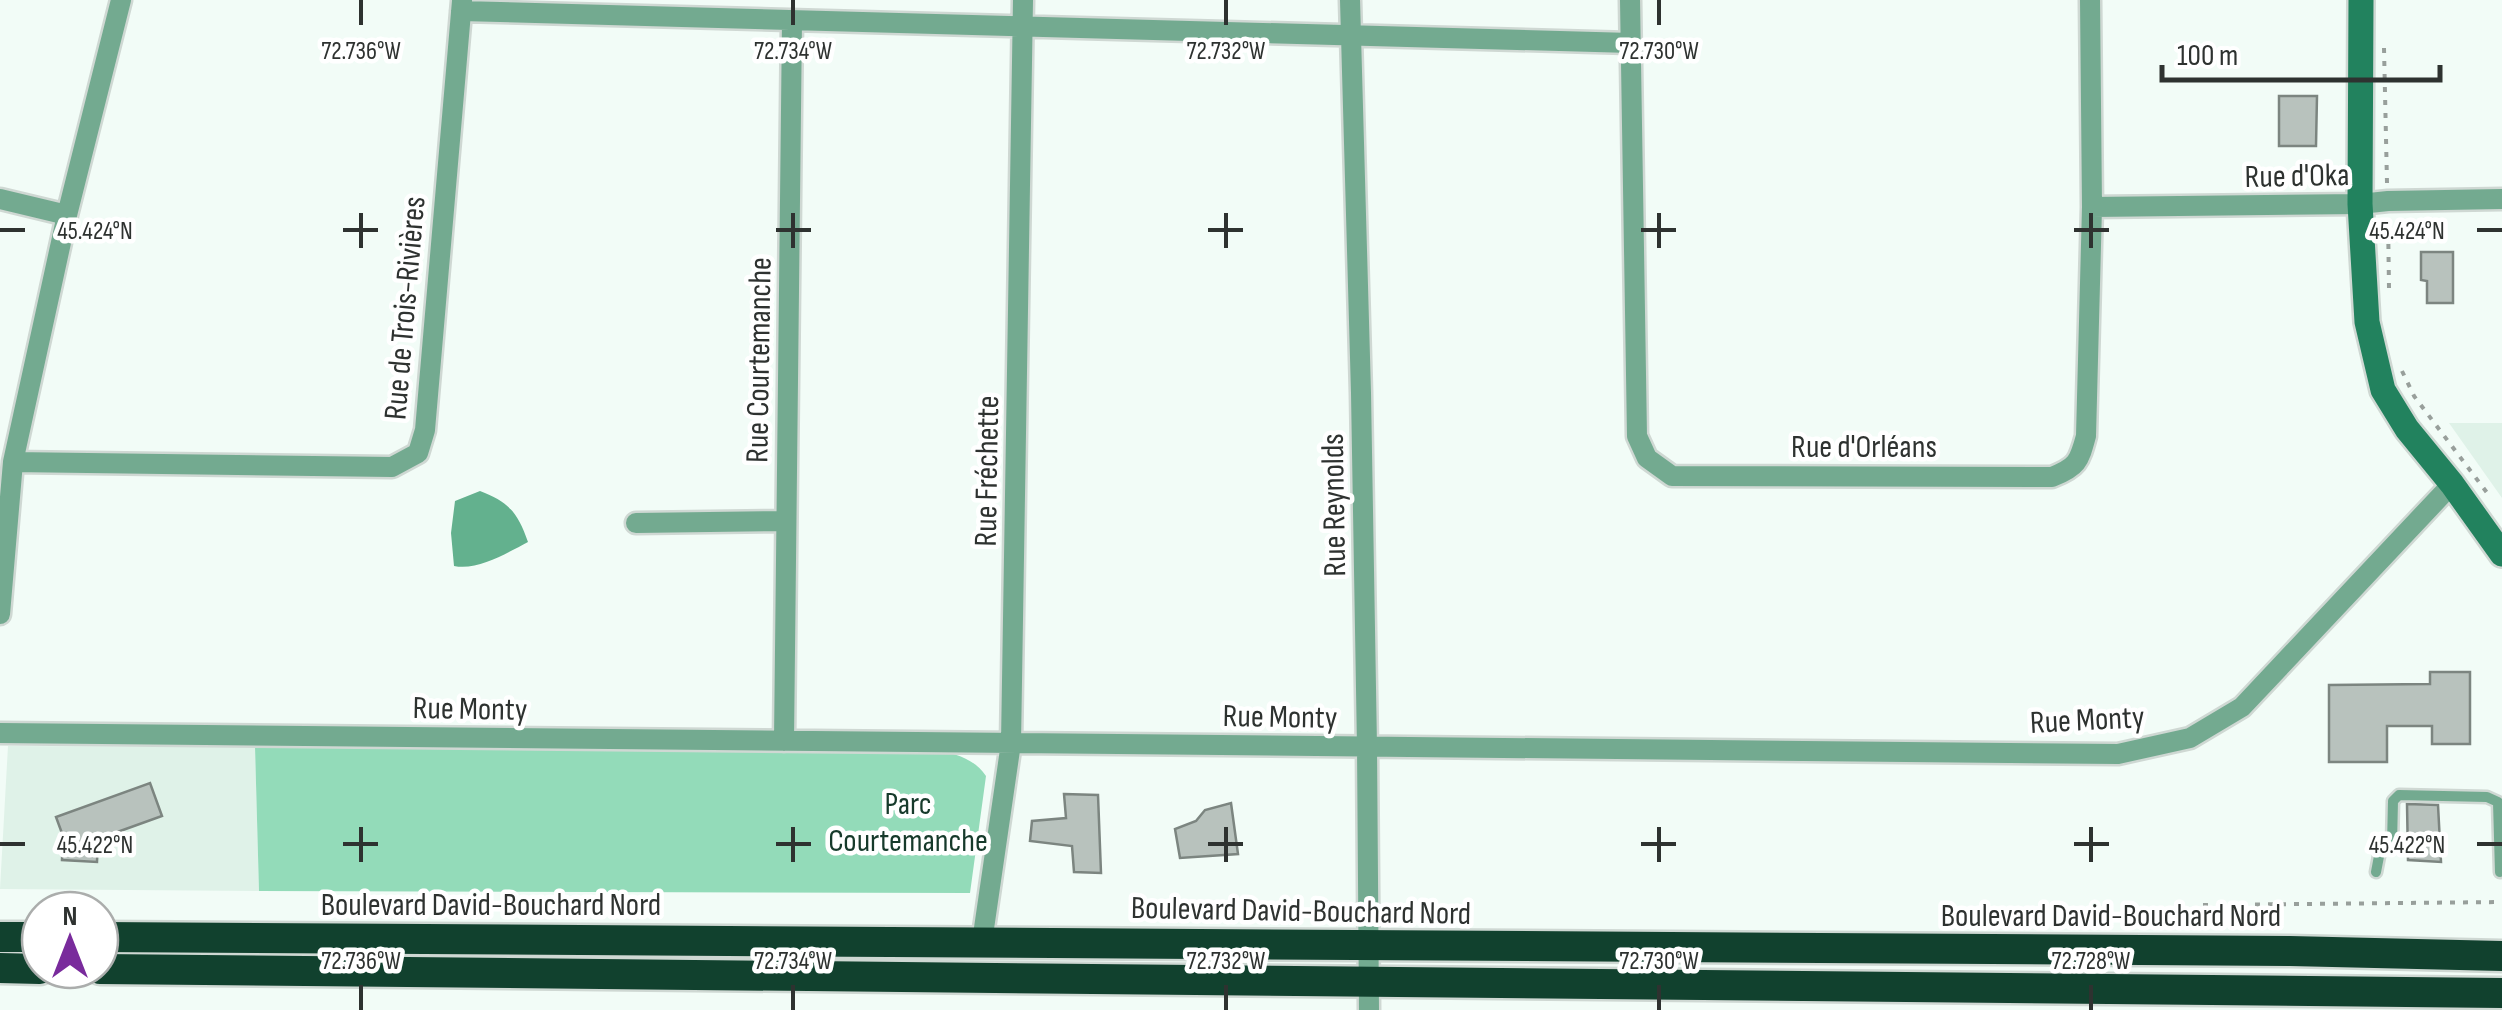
<svg xmlns="http://www.w3.org/2000/svg" width="2502" height="1010" viewBox="0 0 2502 1010" font-family="'Sofia Sans Condensed',sans-serif">
	<style>
		.built { fill: #dff2e8 }
		.green { fill: #93dbb9 }
		.water { fill: #63b18e }
		.building { fill: #b8c2bd; stroke: #7c8580; stroke-width: 2.5 }
		.lines { fill: none; stroke-linecap: round; stroke-linejoin: round }
		.lane-casing { stroke: #cfd8d3; stroke-width: 15 }
		.street-casing { stroke: #cfd8d3; stroke-width: 25 }
		.secondary-casing { stroke: #cfd8d3; stroke-width: 30 }
		.highway-casing { stroke: #cfd8d3; stroke-width: 35 }
		.path { stroke: #989f9b; stroke-width: 4; stroke-dasharray: 5 8; stroke-linecap: butt }
		.lane { stroke: #73aa90; stroke-width: 10 }
		.street { stroke: #73aa90; stroke-width: 20 }
		.secondary { stroke: #22825e; stroke-width: 25 }
		.highway { stroke: #11412e; stroke-width: 30 }
		.ticks { fill: none; stroke: #2e3230; stroke-width: 4 }
		.labels { text-anchor: middle; stroke-width: 9; stroke-linejoin: round; paint-order: stroke }
		.street-label { font-size: 32px; fill: #2e3230; stroke: #fff }
		.park-label { font-size: 32px; fill: #163a2b; stroke: #fff }
		.ticks-label { font-size: 25px; text-anchor: middle; fill: #2e3230; stroke: #fff; stroke-width: 9; stroke-linejoin: round; paint-order: stroke }
	</style>
	<rect width="100%" height="100%" fill="#f2fcf7"/>
	<path class="built" d="M2449,423H2502V498Z
		M8,746L255,747L259,891L0,889Z"/>
	<path class="green" d="M255,747L728,750L934,749C955,754 974,758 986,776L970,893L259,891Z"/>
	<path class="water" d="M480,491C509,502 518,513 528,542C507,553 478,571 454,566L451,533L455,501Z"/>
	<path class="building" d="M2279,96H2317L2316,146H2279Z
		M2421,252H2453V303H2427V281L2421,280Z
		M2430,672H2470V744H2432V726H2387V762H2329V685L2430,684Z
		M150,783L162,816L98,839L97,862L62,860L63,836L56,817Z
		M1064,794L1098,795L1101,873L1074,872L1072,846L1030,841L1032,821L1066,818Z
		M1231,803L1238,854L1180,858L1175,829L1196,821L1205,810Z
		M2407,804L2438,805L2441,862L2408,860Z"/>
	<g class="lines">
		<g class="lane-casing">
			<path id="lane" d="M2376,872L2380,851L2392,844L2393,801L2399,795L2487,797L2498,802L2500,872"/>
		</g>
		<g class="street-casing">
			<path id="street" d="M1350,0L1361,393L1367,747L1369,1010
				M1630,0L1637,436L1647,458L1672,476L2052,477C2077,467 2079,462 2086,436L2092,207L2090,0
				M461,11L1631,43
				M0,199L67,215
				M2092,207L2360,204L2388,201L2502,199
				M13,462L392,467L418,453L425,430L462,1
				M636,523L786,521
				M0,614L13,462L67,215L121,0
				M0,733L2118,754L2190,738L2242,707L2452,484
				M784,741L792,20
				M982,942L1011,743L1023,0"/>
		</g>
		<g class="secondary-casing">
			<path id="secondary" d="M2361,0L2360,204L2367,322L2383,390L2407,429L2452,484L2502,554"/>
		</g>
		<g class="highway-casing">
			<path id="highway" d="M0,937H40
				M100,937L2290,951L2502,956
				M0,968L40,969
				M100,969L2502,993"/>
		</g>
		<path class="path" d="M2384,48L2387,183
			M2388,218L2389,288
			M2402,371L2414,396L2488,494
			M2203,905L2502,902"/>
		<use href="#lane" class="lane"/>
		<use href="#street" class="street"/>
		<use href="#secondary" class="secondary"/>
		<use href="#highway" class="highway"/>
	</g>
	<path class="ticks" d="M361,0V25M793,0V25M1226,0V25M1659,0V25M361,213V248M793,213V248M1226,213V248M1659,213V248M2091,213V248M0,230H25M343,230H378M776,230H811M1208,230H1243M1641,230H1676M2074,230H2109M2477,230H2502M361,827V862M793,827V862M1226,827V862M1659,827V862M2091,827V862M0,844H25M343,844H378M776,844H811M1208,844H1243M1641,844H1676M2074,844H2109M2477,844H2502M361,985V1010M793,985V1010M1226,985V1010M1659,985V1010M2091,985V1010"/>
	<g class="labels">
		<g class="street-label">
			<text transform="translate(2297 175) rotate(-1)" y="11">Rue d'Oka</text>
			<text transform="translate(404 308) rotate(-85)" y="11">Rue de Trois-Rivières</text>
			<text transform="translate(758 360) rotate(-89)" y="11">Rue Courtemanche</text>
			<text x="1864" y="457">Rue d'Orléans</text>
			<text transform="translate(986 471) rotate(-89)" y="11">Rue Fréchette</text>
			<text transform="translate(1333 505) rotate(-91)" y="11">Rue Reynolds</text>
			<text transform="translate(470 708) rotate(1)" y="11">Rue Monty</text>
			<text transform="translate(1280 716) rotate(1)" y="11">Rue Monty</text>
			<text transform="translate(2087 719) rotate(-3)" y="11">Rue Monty</text>
			<text x="491" y="915">Boulevard David-Bouchard Nord</text>
			<text transform="translate(1301 910) rotate(1)" y="11">Boulevard David-Bouchard Nord</text>
			<text x="2111" y="926">Boulevard David-Bouchard Nord</text>
		</g>
		<g class="park-label">
			<text x="908" y="814">Parc<tspan x="908" dy="37">Courtemanche</tspan></text>
		</g>
	</g>
	<g class="ticks-label">
		<text x="361" y="59">72.736°W</text>
		<text x="793" y="59">72.734°W</text>
		<text x="1226" y="59">72.732°W</text>
		<text x="1659" y="59">72.730°W</text>
		<text x="95" y="239">45.424°N</text>
		<text x="2407" y="239">45.424°N</text>
		<text x="95" y="853">45.422°N</text>
		<text x="2407" y="853">45.422°N</text>
		<text x="361" y="969">72.736°W</text>
		<text x="793" y="969">72.734°W</text>
		<text x="1226" y="969">72.732°W</text>
		<text x="1659" y="969">72.730°W</text>
		<text x="2091" y="969">72.728°W</text>
	</g>
	<g transform="translate(70 940)"><circle r="48" fill="#ffffff" stroke="#abadac" stroke-width="2.5"/>
	<path d="M0-8L18 38L0 25L-18 38Z" fill="#792b9c"/>
	<text y="-15" font-size="28" font-weight="bold" text-anchor="middle" fill="#2e3230">N</text>
	</g>
	<path d="M2162 65v15h278v-15" fill="none" stroke="#2e3230" stroke-width="5"/>
	<text x="2177" y="65" font-size="30" fill="#2e3230" stroke="#ffffff" stroke-width="8" paint-order="stroke">100 m</text>
</svg>
